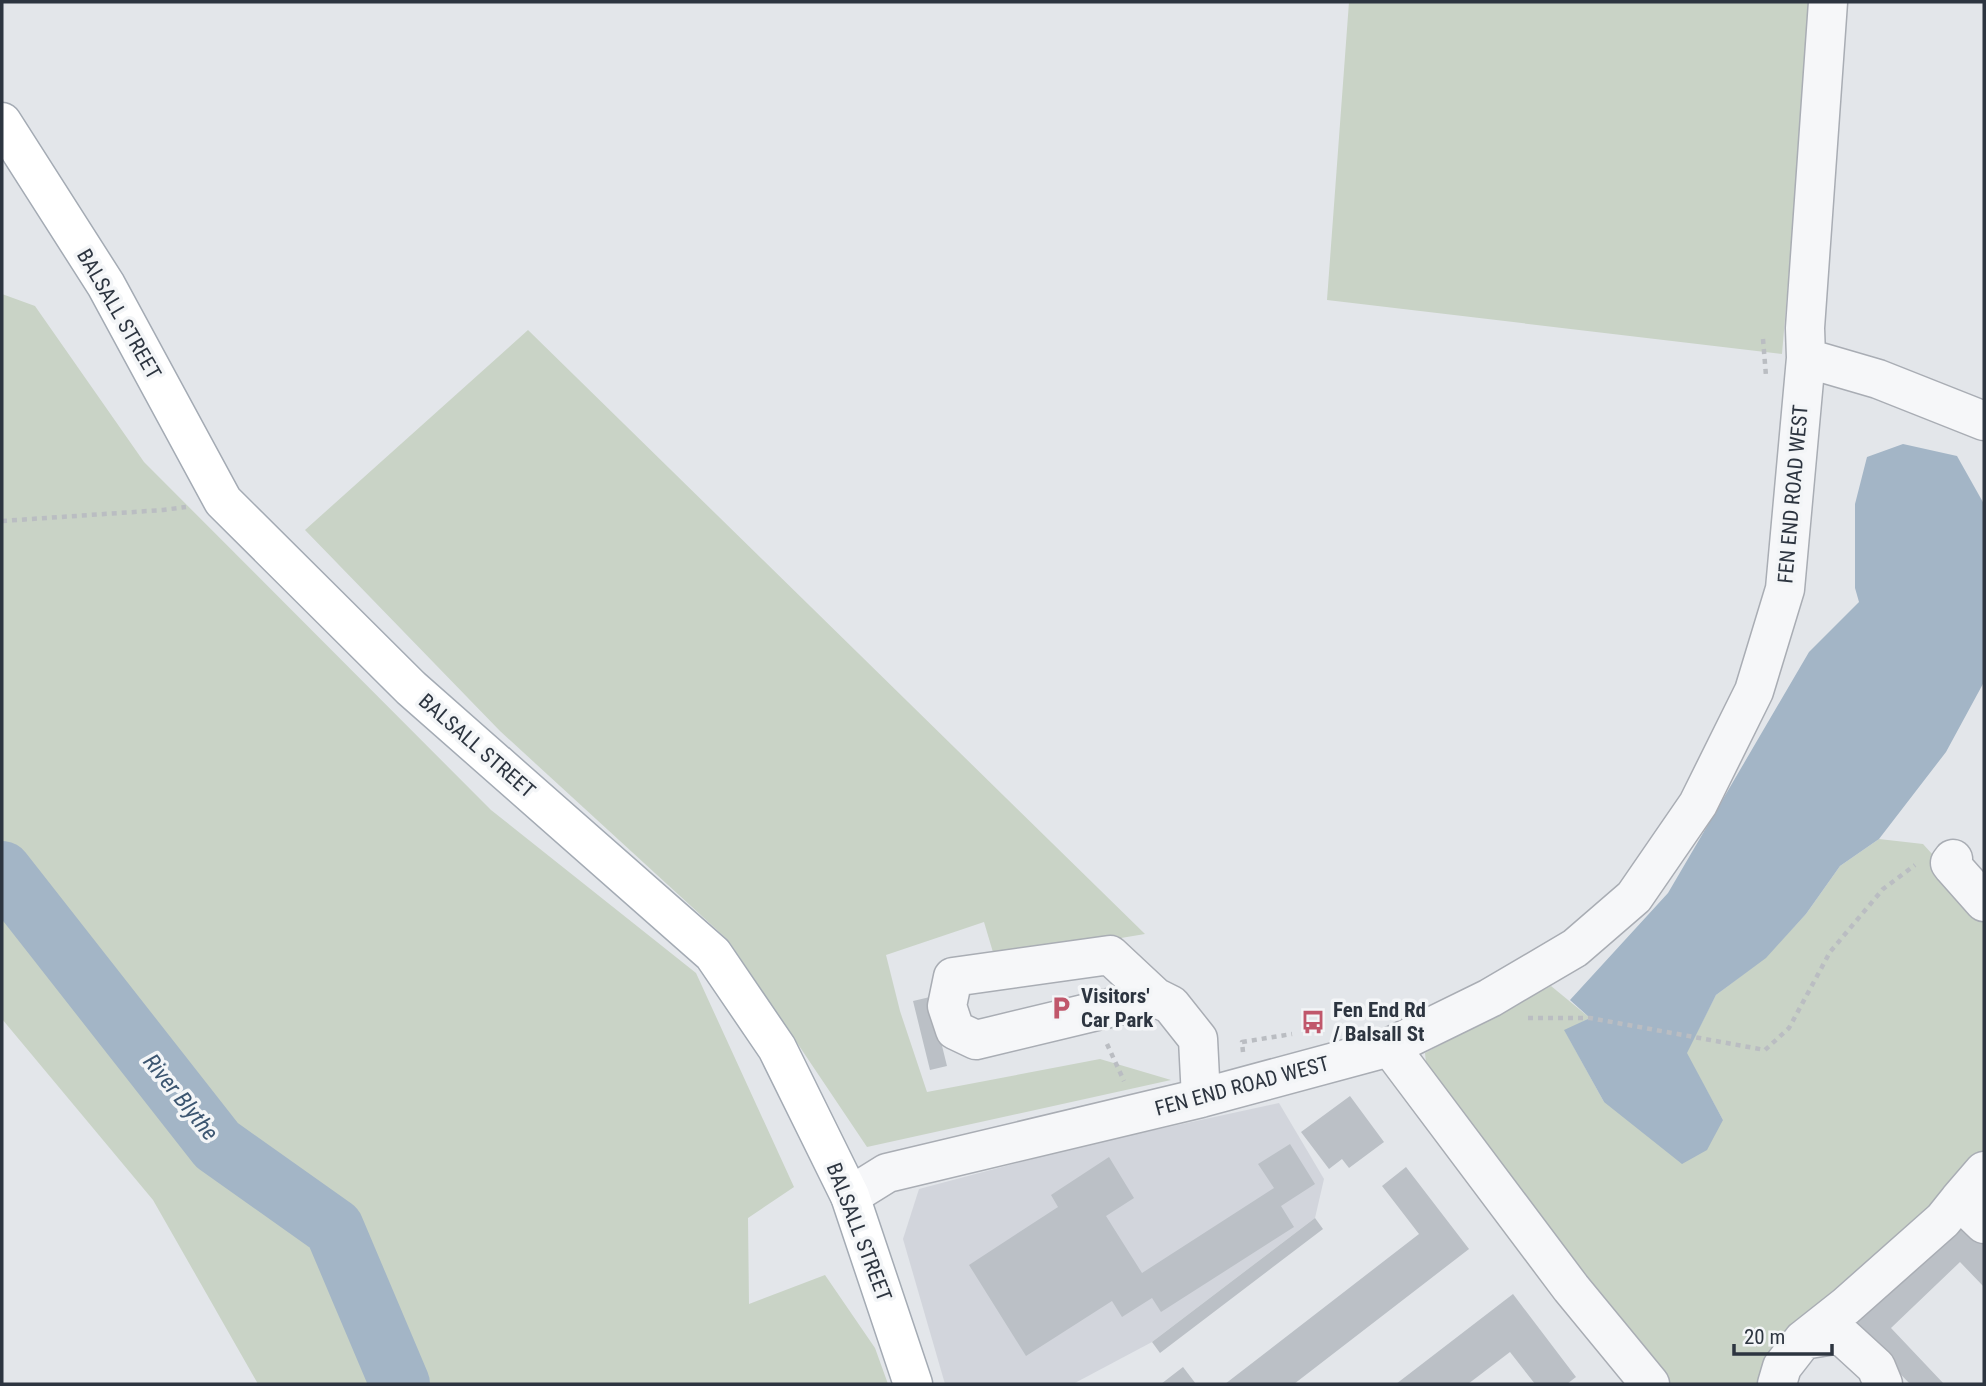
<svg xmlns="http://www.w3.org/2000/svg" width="1986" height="1386" viewBox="0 0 1986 1386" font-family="'Roboto Condensed',sans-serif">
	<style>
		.built { fill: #d2d5dc }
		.green { fill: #c9d3c6 }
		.water { fill: #a3b5c6 }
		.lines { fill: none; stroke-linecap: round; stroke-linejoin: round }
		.river { stroke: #a3b5c6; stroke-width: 60 }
		.building { fill: #bbc0c6 }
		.minor-casing { stroke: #a9adb4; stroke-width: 41 }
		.major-casing { stroke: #a4abb4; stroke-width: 41 }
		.path { stroke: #babdc2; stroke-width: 4.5; stroke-dasharray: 5 5; stroke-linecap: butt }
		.minor { stroke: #f6f7f9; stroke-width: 38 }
		.major { stroke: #fff; stroke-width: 38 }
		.labels { text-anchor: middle; stroke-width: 7; stroke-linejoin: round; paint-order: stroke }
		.street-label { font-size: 21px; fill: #2d3540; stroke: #f3f5f7 }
		.poi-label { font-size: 21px; font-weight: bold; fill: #2d3540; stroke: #f3f5f7; text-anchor: start }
		.water-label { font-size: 23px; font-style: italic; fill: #3b5570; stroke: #f3f5f7 }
	</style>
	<rect width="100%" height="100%" fill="#e3e6ea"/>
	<path class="built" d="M1279,1103L1324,1179L1315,1218L1152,1342L1073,1384H945L903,1239L919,1189L1081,1146Z"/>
	<path class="green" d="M1349,2H1812L1782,354L1327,300Z
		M2,294L35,306L144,462L491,810L696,973L794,1187L748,1218L749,1304L825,1275L875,1348L888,1384H258L153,1200L2,1019Z
		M528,330L1145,934L995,959L984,922L886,955L900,1011L927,1092L1100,1059L1171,1080L867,1147L728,940L500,731L305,530Z
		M1879,839L1923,844L1984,911V1152L1767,1384H1661L1427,1073L1425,1053L1551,986L1590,1018L1565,1031L1604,1102L1723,1120L1686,1053L1716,995L1766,957L1806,914L1840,866Z"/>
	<path class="water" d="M1903,444L1957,456L1984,504V682L1946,752L1879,839L1840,866L1806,914L1766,958L1716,995L1687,1053L1723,1120L1707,1150L1682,1164L1604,1102L1564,1030L1590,1018L1570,1000L1668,893L1809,652L1859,602L1855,588V504L1867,457Z"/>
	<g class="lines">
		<path class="river" d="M2,871L217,1145L334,1228L400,1384"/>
	</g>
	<path class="building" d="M930,997L947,1066L930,1070L913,1001Z
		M1350,1096L1384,1142L1349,1168L1342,1159L1329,1169L1301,1132Z
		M1290,1144L1315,1184L1281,1206L1294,1227L1161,1312L1152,1298L1122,1317L1112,1301L1026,1356L969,1265L1058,1207L1051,1195L1109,1157L1134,1198L1106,1216L1142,1273L1274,1188L1258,1164Z
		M1406,1167L1469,1249L1294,1384H1225L1419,1234L1382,1186Z
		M1315,1218L1323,1229L1160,1353L1152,1342Z
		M1960,1219L1984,1244V1287L1960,1262L1891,1328L1944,1384H1910L1851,1323Z
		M1513,1294L1576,1377L1567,1384H1535L1510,1352L1468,1384H1396Z
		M1183,1367L1196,1384H1161Z"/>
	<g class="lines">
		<g class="minor-casing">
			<path id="minor" d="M1806,358L1878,379L1984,421
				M1953,859L1950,863L1953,867L1984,902
				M1155,997L976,1040L955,1030L947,1006L953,977L1110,955L1155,997L1171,1005L1198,1039L1201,1098
				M1390,1047L1571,1288L1650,1384
				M850,1196L887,1173L1201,1098L1390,1047L1490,998L1575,948L1634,897L1698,804L1754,691L1785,589L1806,358L1805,328L1828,2
				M1959,1200L1984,1171
				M1803,1340L1846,1306L1943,1220L1959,1200L1984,1224
				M1777,1384L1782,1367L1803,1340L1840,1334L1876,1367L1883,1384"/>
		</g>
		<g class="major-casing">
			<path id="major" d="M2,122L106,285L223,501L411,688L713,954L777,1048L850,1196L913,1384"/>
		</g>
		<path class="path" d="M1763,339L1766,376
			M2,521L163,510L186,507
			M1528,1018H1590L1765,1050L1789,1028L1830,952L1883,889L1915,865
			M1107,1044L1124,1081
			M1243,1052L1242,1042L1292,1034"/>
		<use href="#minor" class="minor"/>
		<use href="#major" class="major"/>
	</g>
	<defs>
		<g id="parking-bare" transform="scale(1.89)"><path d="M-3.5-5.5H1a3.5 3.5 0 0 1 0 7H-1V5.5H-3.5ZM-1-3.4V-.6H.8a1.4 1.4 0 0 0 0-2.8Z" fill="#c0576b" stroke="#f3f5f7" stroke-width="2.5" paint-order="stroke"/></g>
		<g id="bus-bare" transform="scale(1.89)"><path d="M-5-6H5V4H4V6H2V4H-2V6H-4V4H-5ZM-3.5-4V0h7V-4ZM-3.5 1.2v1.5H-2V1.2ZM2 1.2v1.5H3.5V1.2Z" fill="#c0576b" stroke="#f3f5f7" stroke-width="2.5" paint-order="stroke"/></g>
	</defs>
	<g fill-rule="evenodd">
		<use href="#parking-bare" x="1061" y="1008"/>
		<use href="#bus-bare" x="1313" y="1022"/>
	</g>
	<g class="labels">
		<g class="street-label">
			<text transform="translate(119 314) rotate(60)" y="7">BALSALL STREET</text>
			<text transform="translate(1793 494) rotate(-85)" y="7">FEN END ROAD WEST</text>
			<text transform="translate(477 746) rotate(41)" y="7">BALSALL STREET</text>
			<text transform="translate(1242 1086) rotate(-15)" y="7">FEN END ROAD WEST</text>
			<text transform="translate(859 1232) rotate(69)" y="7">BALSALL STREET</text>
		</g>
		<g class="poi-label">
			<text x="1081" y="1003">Visitors'<tspan x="1081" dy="24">Car Park</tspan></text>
			<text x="1333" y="1017">Fen End Rd<tspan x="1333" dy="24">/ Balsall St</tspan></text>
		</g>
		<g class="water-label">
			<text transform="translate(181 1097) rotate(51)" y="8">River Blythe</text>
		</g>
	</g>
	<rect width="1986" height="1386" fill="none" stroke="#2d3540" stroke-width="7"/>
	<path d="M1734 1344v10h98v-10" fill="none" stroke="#2d3540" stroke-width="3.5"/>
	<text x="1744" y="1344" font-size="21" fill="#2d3540" stroke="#f3f5f7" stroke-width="5" paint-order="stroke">20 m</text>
</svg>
